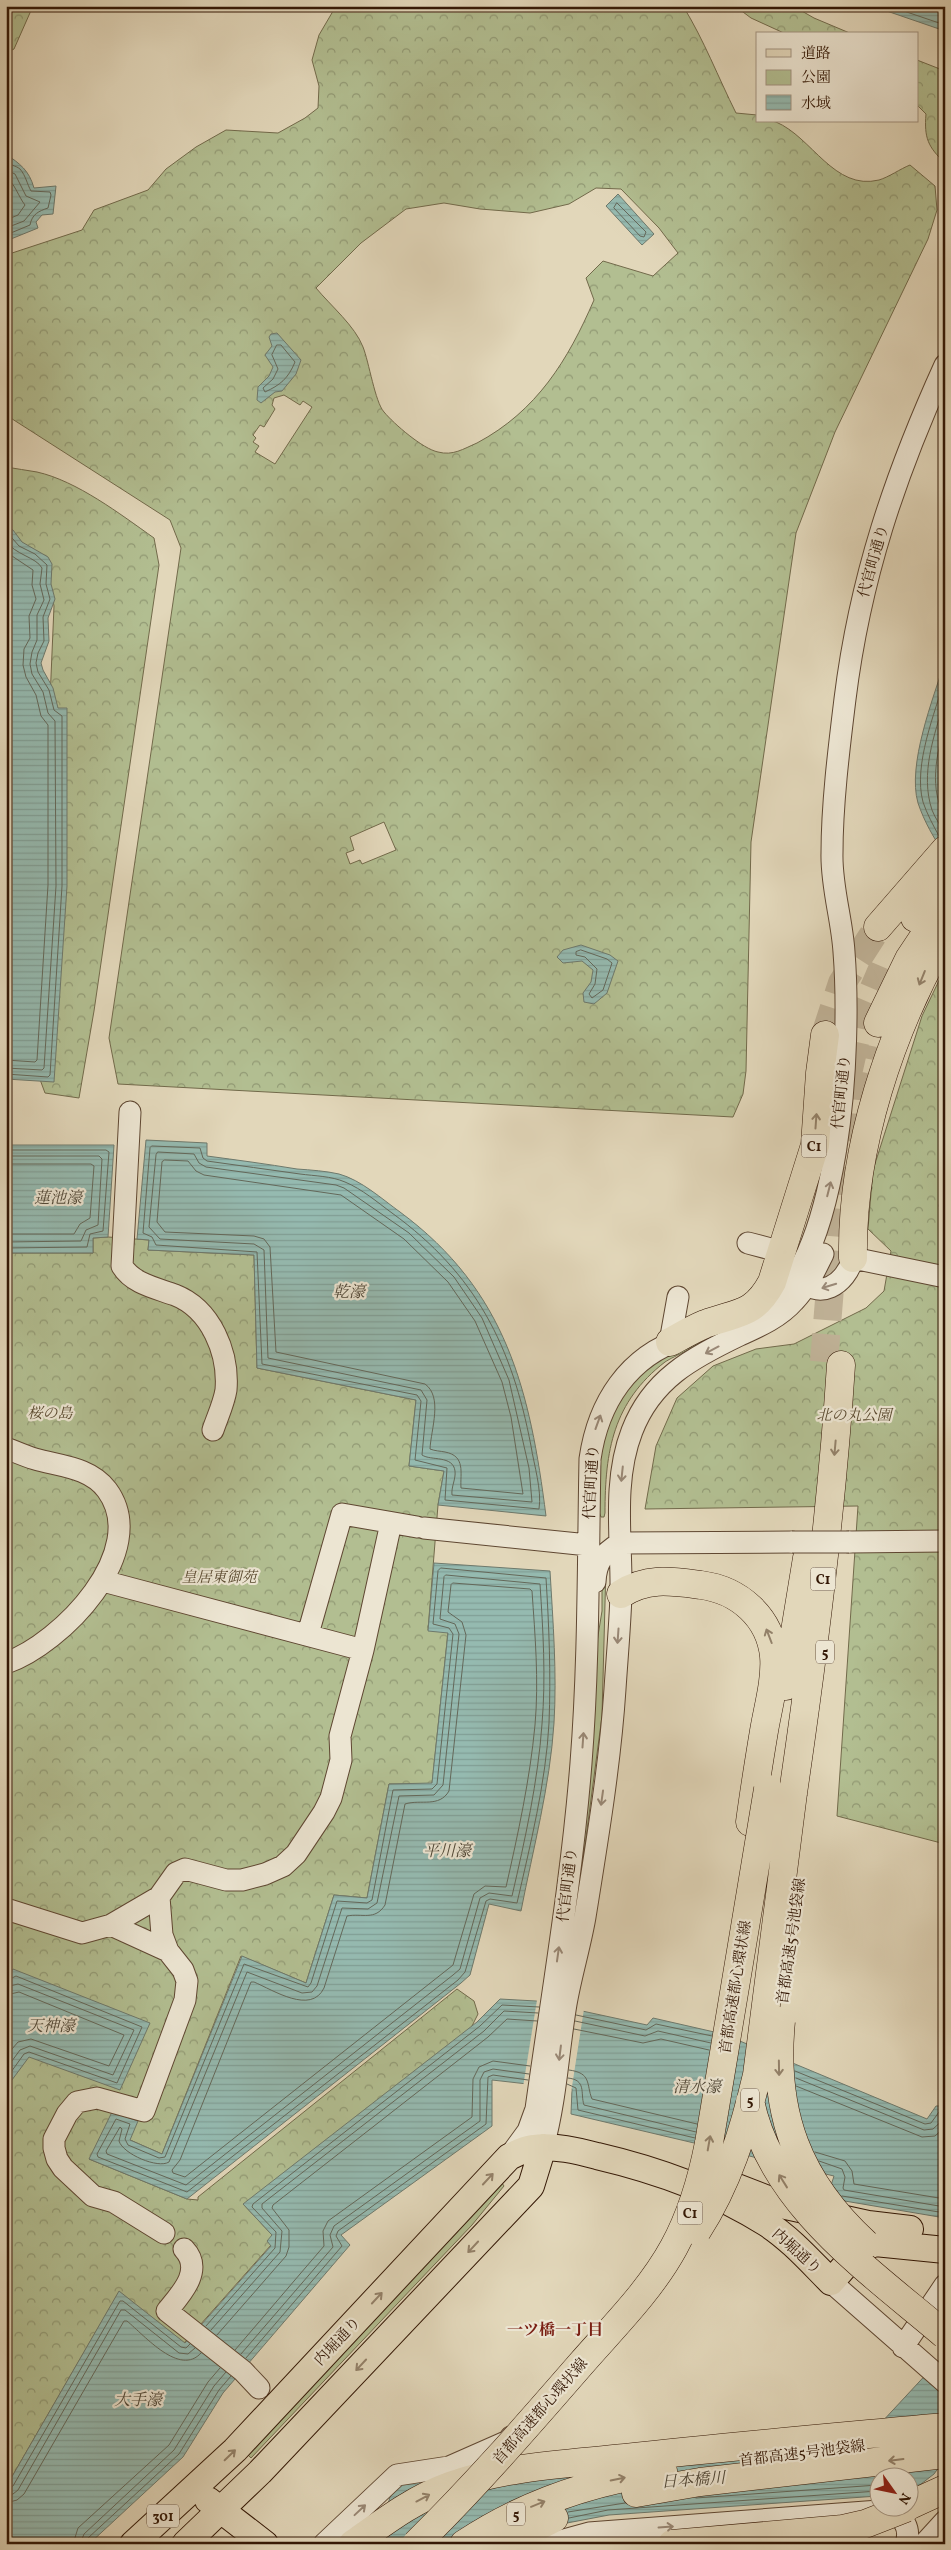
<svg xmlns="http://www.w3.org/2000/svg" width="951" height="2550" viewBox="0 0 951 2550" font-family="Vollkorn,'Noto Serif JP',serif">
	<style>
		.green { fill: #b2be91; stroke: #726a4b }
		.forest { fill: url(#forest-crowns); stroke: #726a4b; fill-rule: evenodd }
		.water { fill: url(#water-rules); stroke: #6e796c }
		.pier { fill: #e2d7ba }
		.lines { fill: none; stroke-linecap: round; stroke-linejoin: round }
		.shore { stroke: #64685a; stroke-width: 1 }
		.highway-tunnel { stroke: #bfb196; stroke-width: 28; stroke-dasharray: 28 14; stroke-linecap: butt }
		.minor-casing { stroke: #5f4732; stroke-width: 23 }
		.major-casing { stroke: #331705; stroke-width: 28 }
		.highway-casing { stroke: #331705; stroke-width: 29 }
		.minor { stroke: #ece5d2; stroke-width: 21 }
		.major { stroke: #e2d7ba; stroke-width: 26 }
		.highway { stroke: #e2d7ba; stroke-width: 28 }
		.minor-bridge-casing { stroke: #5f4732; stroke-width: 23; stroke-linecap: butt }
		.highway-bridge-casing { stroke: #331705; stroke-width: 29; stroke-linecap: butt }
		.minor-bridge { stroke: #ece5d2; stroke-width: 21 }
		.highway-bridge { stroke: #e2d7ba; stroke-width: 28 }
		.oneway { stroke: #938169 }
		.oneway2 { stroke: #998876 }
		.labels { text-anchor: middle; stroke-width: 4.5; stroke-linejoin: round; paint-order: stroke }
		.shield { fill: #ece5d2; stroke: #6a5542; stroke-width: 1 }
		.shield-label { font-size: 14px; font-weight: bold; fill: #331705 }
		.street-label { font-size: 15px; fill: #331705; stroke: #ece5d2 }
		.park-label { font-size: 15px; font-style: italic; fill: #59492f; stroke: #ece5d2 }
		.water-label { font-size: 16px; font-style: italic; fill: #504838; stroke: #ece5d2 }
		.neighbourhood-label { font-size: 16px; font-weight: bold; fill: #7a1f14; stroke: #ece5d2 }
	</style>
	<defs>
		<pattern id="forest-crowns" width="20" height="18" patternUnits="userSpaceOnUse" patternTransform="scale(1.25)"><rect width="20" height="18" fill="#b2be91"/><path d="M2 6a3 3 0 1 1 6 0M12 15a3 3 0 1 1 6 0" fill="none" stroke="#919974"/></pattern>
		<pattern id="water-rules" width="6" height="5" patternUnits="userSpaceOnUse" patternTransform="scale(1.25)"><rect width="6" height="5" fill="#95bab0"/><path d="M0 2.5h6" fill="none" stroke="#819f96"/></pattern>
	</defs>
	<rect width="100%" height="100%" fill="#e2d7ba"/>
	<filter id="stains"><feTurbulence type="fractalNoise" baseFrequency=".004" numOctaves="4"/><feColorMatrix values="0 0 0 0 .2 0 0 0 0 .09 0 0 0 0 .02 0 0 0 .5 -.17"/></filter>
	<radialGradient id="worn" r=".72"><stop offset=".6" stop-color="#630" stop-opacity="0"/><stop offset="1" stop-color="#630" stop-opacity=".3"/></radialGradient>
	<path class="green" d="M704,1339C701,1345 674,1356 665,1362C613,1402 605,1451 605,1513L604,1517H601C596,1507 599,1490 599,1479C598,1430 622,1385 661,1358C674,1349 690,1345 704,1339Z
		M606,1566L602,1716L580,1883L577,1887L597,1642L602,1611V1567Z
		M502,2183L504,2186L472,2225L251,2458L247,2454Z"/>
	<path class="forest" d="M6,6H33L14,49L6,53Z
		M336,6H683C704,40 718,77 736,113L757,115V121C763,121 771,120 776,122C812,137 834,191 879,180C889,177 900,169 910,165L935,186L937,210L928,239L835,432L796,533L751,842L746,1071L743,1094L733,1117L118,1084L109,1038L181,548L170,520L6,415V255L82,230L94,210L148,190L166,169L196,147L226,130L278,133L305,118L318,108L319,86L312,60L319,35ZM596,188L621,189L659,228L678,253L653,276L603,261L586,278L594,300C568,360 537,411 477,443C463,449 453,456 438,452C423,449 394,424 384,412C375,402 369,362 363,347C355,326 331,306 316,288L361,243L406,209L444,203L480,209L530,213L569,204ZM284,395L300,405L303,401L312,407L275,464L255,452L259,446L253,442L256,438L253,435L260,425L264,427L275,409L272,405L274,398ZM384,822L396,850L362,864L360,860L350,864L346,853L354,850L350,837Z
		M735,6H793L814,18L852,34H786L751,18Z
		M917,60L945,71V163C928,147 924,138 926,114L917,105Z
		M6,467C16,469 27,470 37,472C77,481 120,514 154,538L159,565L94,1011L79,1098L45,1093L38,1074L48,747L54,606L47,569L6,538Z
		M945,968V1844L837,1816L858,1506L645,1509L656,1446L677,1398L713,1366L756,1349L794,1344L866,1308L884,1291L891,1251L868,1229L873,1170L922,1016Z
		M108,1237L149,1240L148,1250L254,1255L257,1368L416,1400L409,1466L444,1471L438,1505L428,1630L448,1632L432,1784H389L367,1898L334,1895L306,1983L241,1956L162,2154L130,2140L89,2159L187,2199L198,2200V2197L457,1989L474,2001L478,2014L471,2028L245,2206L272,2235L271,2245L184,2343L119,2292L6,2487V1253H93V1238Z"/>
	<path class="water" d="M874,6H945V31L878,8Z
		M6,154C20,164 29,170 34,188L56,186L53,214L42,215L36,222L38,228L6,241Z
		M618,194L654,234L642,245L606,206Z
		M277,333L301,360L296,374L282,391L275,392L261,403L257,400L258,387L269,376L273,367L265,355L272,346L269,337L271,334Z
		M6,526L13,530L22,542L48,557L52,564L51,584L55,599L48,618L49,641L41,663L43,670L53,688L58,708H67V886L54,1082L6,1079Z
		M945,661V854C934,839 924,821 918,803C907,765 933,699 945,661Z
		M581,945L610,955L618,961L607,993L594,1004L584,1002L583,993L591,982L593,970L582,961L563,963L557,957L563,950Z
		M146,1140L207,1143V1156C237,1160 267,1164 297,1169C311,1170 326,1171 339,1174C361,1180 382,1199 400,1212C507,1291 530,1391 546,1516L438,1505L444,1471L409,1466L416,1400L257,1368L254,1255L148,1250L149,1240L137,1239Z
		M6,1145H114L108,1237L93,1238V1253H6Z
		M945,1181V1222L939,1206Z
		M434,1563L550,1571C553,1622 557,1673 554,1723C550,1786 533,1849 521,1911L489,1904L470,1975L461,1983L187,2199L89,2159L112,2112L138,2121L130,2140L162,2154L242,1956L306,1983L334,1895L367,1898L389,1784L432,1783L448,1633L428,1631Z
		M13,1969L150,2023L120,2090L29,2057L6,2088V1979Z
		M500,1999L536,2001L647,2025L653,2018L723,2034L927,2119L936,2106H945V2218L827,2198L834,2176L571,2114L572,2089L492,2080V2126L341,2235L350,2245L223,2393L183,2457L89,2544H6V2487L119,2291L185,2343L271,2246L267,2241L272,2235L243,2204L477,2022Z
		M945,2354V2459L934,2474L912,2491L909,2492L908,2478H878V2496L609,2515L546,2527L514,2544H378L391,2493L401,2484L880,2424Z"/>
	<path class="pier" d="M537,2000L584,2009L569,2106V2092L523,2087Z"/>
	<g class="lines">
		<path class="shore" d="M889,6L945,25
			M6,160C10,166 15,165 20,169C26,176 27,184 31,191L50,192L51,195L48,208C39,211 32,214 30,225L6,235
			M6,170L15,174L26,196L40,202L24,221L6,228
			M6,178C14,181 19,198 25,205L18,215L6,220
			M617,203L646,232L644,237L640,236L614,208Z
			M277,345H281L295,362C288,379 280,385 265,392L263,388L273,379L278,369L272,355Z
			M6,531L19,546L35,554L47,565L46,584L50,599L43,617L44,641L38,653L36,663L38,672L49,690L54,710L62,716V886L50,1075L48,1077L6,1074
			M6,541C15,555 36,557 42,568L40,584L44,600L37,615V640L32,652L30,664L32,674L43,692L48,713L55,721L56,886L44,1068L42,1070L6,1068
			M6,552L33,570L32,585L36,599L29,616L30,638L24,649L23,665L26,677L36,695L41,716L48,725V885L37,1060L35,1062L6,1060
			M945,700C934,735 920,774 932,810C935,818 941,826 945,834
			M945,726C936,754 929,790 945,816
			M939,836C933,825 927,814 923,802C913,765 935,713 945,678
			M581,950L607,959L612,963L603,990L592,998L589,994L595,984L597,969L585,957L576,955V952Z
			M152,1146L200,1148L203,1158L207,1161C238,1165 269,1170 300,1174C315,1176 331,1176 345,1182C362,1189 377,1202 392,1213C476,1274 512,1346 531,1446C534,1465 542,1490 539,1509L445,1500L447,1468L415,1460L421,1401L417,1395L262,1364L257,1252L156,1245L152,1237L143,1233L150,1148Z
			M6,1150H106L109,1152L103,1231L90,1234L87,1247L6,1248
			M158,1152L194,1154L199,1163L206,1167L336,1185L344,1188L409,1233L454,1277L482,1318L509,1380L529,1468L532,1502L452,1495C451,1487 456,1479 455,1471C453,1455 431,1461 422,1455L427,1400L421,1390L268,1358L264,1250L254,1244L160,1239L149,1227L156,1155Z
			M6,1156H99L102,1159L98,1225L86,1230L81,1241L6,1242
			M165,1160L188,1161L196,1171L204,1175L341,1195L404,1239L448,1282L475,1321L502,1382L511,1417L523,1494L461,1488C460,1473 466,1456 445,1452C440,1451 435,1451 430,1449C431,1429 443,1397 425,1384L276,1352L270,1247L264,1239L254,1236L165,1232L157,1222L162,1162Z
			M6,1164H91L94,1166L90,1218L80,1224L74,1234H6
			M441,1568L546,1578C549,1626 551,1674 549,1723C546,1782 530,1846 517,1903L490,1899L486,1901L465,1972L458,1980L187,2192L98,2157L97,2154L116,2119L130,2124L125,2139L128,2145L159,2158L165,2157L244,1964L308,1987L311,1983L337,1901L367,1903L372,1900L393,1790L432,1789L437,1784L453,1634L449,1628L433,1624L438,1571Z
			M446,1575L540,1584C543,1630 546,1677 542,1724C538,1781 525,1840 512,1896L489,1893L480,1898L460,1969L453,1975L186,2185L107,2154L106,2151L120,2127L122,2129L119,2141C123,2154 158,2169 169,2162L247,1972L302,1993L312,1992L317,1986L342,1908L368,1909L377,1903L399,1796L434,1795L443,1785L459,1634L455,1624L440,1619L444,1577Z
			M453,1583L530,1589L532,1591C535,1635 539,1680 535,1725C530,1779 518,1834 506,1887L485,1886L474,1894L453,1965L448,1969L185,2177L173,2173L172,2170L180,2160L251,1982H254C273,1990 311,2015 324,1988L347,1916C362,1913 375,1921 385,1905L405,1804C421,1799 439,1808 449,1791L466,1635L462,1622L448,1612L451,1585Z
			M6,1981L16,1976L142,2027L117,2083L29,2052L24,2054L6,2079
			M6,1987L18,1984L134,2030L113,2075L30,2046L20,2050L6,2069
			M6,1995L19,1992L124,2035L109,2066L31,2039L18,2042L6,2056
			M576,2015L646,2030L656,2024L712,2036
			M575,2021L645,2036L658,2031L711,2043
			M574,2029L643,2043L661,2039L709,2050
			M569,2070C592,2073 586,2084 592,2099L697,2124
			M795,2071L925,2124L931,2123L939,2112L945,2111
			M568,2078C587,2080 580,2093 584,2105L696,2132
			M796,2078L924,2130L933,2129L945,2118
			M567,2084L576,2088L578,2110L695,2138
			M796,2086L922,2137L935,2136L945,2127
			M815,2152L845,2161L852,2171L854,2184L945,2199
			M819,2161L842,2169L845,2177L843,2188L844,2190L945,2207
			M842,2196L945,2213
			M206,2326L275,2248L276,2232L252,2207L253,2204L480,2026L502,2005L539,2007
			M211,2330L280,2252L282,2231L262,2208V2204L484,2031L504,2011L538,2013
			M217,2335L286,2256L289,2247V2230L272,2208L273,2205L488,2037L507,2019L537,2021
			M235,2350L324,2246L323,2231L328,2221L472,2117L473,2079L479,2067L493,2061L530,2066
			M241,2354L333,2247L330,2235L334,2226L480,2121V2080L484,2072L493,2069L529,2074
			M246,2358L342,2246L336,2236L338,2231L486,2124L488,2077L493,2075L528,2080
			M6,2489L13,2486L120,2301H123L181,2347L186,2348L190,2344
			M6,2495L13,2494L18,2490L121,2310H125L179,2353L188,2354L195,2348
			M696,2498L878,2485
			M6,2503L17,2500L24,2494L124,2321H127C145,2336 180,2377 201,2353
			M568,2512L625,2503
			M569,2518L608,2510L878,2491
			M73,2544L78,2528L169,2445L208,2382L220,2368
			M80,2544L84,2534L174,2450L214,2386L226,2372
			M87,2544L88,2538L179,2454L219,2390L231,2376"/>
		<path class="highway-tunnel" d="M825,1035L842,983L878,927
			M849,1069L860,1021L883,967
			M856,1142L861,1098L872,1046
			M824,1362L841,1152"/>
		<g class="minor-casing">
			<path id="minor" d="M130,1112L122,1266C133,1284 156,1288 175,1295C211,1309 229,1353 226,1390C224,1403 217,1418 213,1430
				M748,1243L782,1252
				M798,1276C818,1303 846,1284 853,1258L945,1277
				M756,1317C844,1270 851,1040 844,952C842,919 831,886 832,853C832,804 839,748 845,699C860,578 895,475 945,365
				M670,1342L678,1297
				M6,1448C16,1452 25,1456 35,1459C59,1466 90,1467 107,1490C152,1551 61,1644 6,1663
				M424,1528L588,1545
				M849,1542L945,1541
				M103,1581L363,1650
				M595,1582C596,1561 603,1554 620,1543L792,1542
				M308,1634L342,1514L417,1527
				M159,1897L162,1935L168,1951L183,1970L187,1981L185,2000L144,2111L97,2098L77,2102L67,2114L54,2139V2148L57,2159L63,2168L93,2196L114,2202L164,2233
				M6,1909L82,1933L111,1925L168,1951
				M111,1925L159,1897L176,1873L185,1869L226,1880H242L265,1874L283,1866L296,1854L324,1812L331,1798L341,1760L340,1736L363,1650L391,1523
				M543,2147C556,2100 558,2052 566,2004C571,1975 580,1946 585,1917C597,1842 610,1765 615,1689C617,1658 620,1626 621,1594C622,1541 612,1482 632,1431C652,1379 692,1358 740,1335C760,1326 780,1317 794,1301C807,1288 815,1270 823,1254
				M509,2157L528,2131L536,2109C552,1994 572,1878 581,1763C589,1662 588,1560 590,1459C598,1403 628,1356 684,1338
				M184,2249C204,2270 181,2294 167,2311L243,2371L259,2388
				M831,2282L945,2382
				M903,2347L945,2285
				M889,2511C904,2517 911,2528 906,2544
				M324,2544L397,2475L449,2467L508,2441L511,2437
				M549,2544L589,2533L879,2511
				M924,2544L945,2521"/>
		</g>
		<g class="major-casing">
			<path id="major" d="M719,2180L786,2206L868,2224L910,2229
				M208,2500L265,2544
				M133,2544L235,2450L509,2157C517,2153 524,2149 533,2148C554,2145 578,2151 597,2156C657,2170 714,2190 766,2223C791,2239 811,2262 831,2282L859,2250L875,2243L945,2250
				M185,2544L260,2472L531,2186L543,2147"/>
		</g>
		<g class="highway-casing">
			<path id="highway" d="M915,918L945,879
				M878,927L945,850
				M878,1023L909,959L945,905
				M853,1258C851,1147 891,1030 945,935
				M670,1342C681,1336 693,1329 705,1324C737,1312 754,1316 772,1282L815,1145L820,1073L825,1035
				M621,1594C647,1577 671,1581 701,1585C739,1590 770,1617 774,1656C776,1680 768,1707 764,1731C759,1761 754,1792 750,1822
				M786,1686L807,1558
				M793,1793C814,1650 832,1508 841,1365
				M636,2493L700,2482L945,2454
				M908,2506L945,2489
				M353,2544C384,2522 414,2499 450,2486C506,2466 567,2464 625,2458C732,2446 838,2437 945,2427
				M464,2544C524,2504 592,2481 663,2471
				M504,2544L554,2518"/>
		</g>
		<use href="#minor" class="minor"/>
		<use href="#major" class="major"/>
		<use href="#highway" class="highway"/>
		<g class="minor-bridge-casing">
			<path id="minor-bridge" d="M792,1542H849"/>
		</g>
		<g class="highway-bridge-casing">
			<path id="highway-bridge" d="M781,2021C772,2113 798,2182 866,2244
				M750,2101C771,2204 869,2270 945,2335
				M697,2231C728,2183 744,2131 757,2075L793,1793
				M416,2544C474,2487 527,2426 580,2365C613,2327 650,2291 674,2247C692,2214 702,2179 709,2143L768,1789
				M672,2544L843,2529L865,2524L906,2508"/>
		</g>
		<use href="#minor-bridge" class="minor-bridge"/>
		<use href="#highway-bridge" class="highway-bridge"/>
	</g>
	<defs><path id="oneway-shaft" d="M-6 0H5M1.5-3L5.5 0L1.5 3" fill="none" stroke-width="1.6" stroke-linecap="round" stroke-linejoin="round" transform="scale(1.25)"/></defs>
	<g class="oneway">
		<use href="#oneway-shaft" transform="translate(922 978) rotate(112)"/>
		<use href="#oneway-shaft" transform="translate(816 1121) rotate(-86)"/>
		<use href="#oneway-shaft" transform="translate(835 1448) rotate(95)"/>
		<use href="#oneway-shaft" transform="translate(769 1636) rotate(-111)"/>
		<use href="#oneway-shaft" transform="translate(779 2068) rotate(89)"/>
		<use href="#oneway-shaft" transform="translate(709 2143) rotate(-80)"/>
		<use href="#oneway-shaft" transform="translate(488 2179) rotate(-47)"/>
		<use href="#oneway-shaft" transform="translate(783 2181) rotate(-122)"/>
		<use href="#oneway-shaft" transform="translate(473 2247) rotate(133)"/>
		<use href="#oneway-shaft" transform="translate(377 2298) rotate(-47)"/>
		<use href="#oneway-shaft" transform="translate(361 2365) rotate(133)"/>
		<use href="#oneway-shaft" transform="translate(230 2455) rotate(-44)"/>
		<use href="#oneway-shaft" transform="translate(896 2460) rotate(173)"/>
		<use href="#oneway-shaft" transform="translate(618 2479) rotate(-12)"/>
		<use href="#oneway-shaft" transform="translate(423 2498) rotate(-28)"/>
		<use href="#oneway-shaft" transform="translate(538 2504) rotate(-22)"/>
	</g>
	<g class="oneway2">
		<use href="#oneway-shaft" transform="translate(829 1189) rotate(-76)"/>
		<use href="#oneway-shaft" transform="translate(829 1286) rotate(163)"/>
		<use href="#oneway-shaft" transform="translate(712 1350) rotate(152)"/>
		<use href="#oneway-shaft" transform="translate(598 1422) rotate(-70)"/>
		<use href="#oneway-shaft" transform="translate(622 1474) rotate(96)"/>
		<use href="#oneway-shaft" transform="translate(618 1636) rotate(94)"/>
		<use href="#oneway-shaft" transform="translate(583 1740) rotate(-86)"/>
		<use href="#oneway-shaft" transform="translate(602 1798) rotate(98)"/>
		<use href="#oneway-shaft" transform="translate(558 1954) rotate(-82)"/>
		<use href="#oneway-shaft" transform="translate(560 2053) rotate(97)"/>
		<use href="#oneway-shaft" transform="translate(360 2510) rotate(-43)"/>
		<use href="#oneway-shaft" transform="translate(666 2527) rotate(-4)"/>
	</g>
	<g class="labels">
		<g class="shield">
			<rect x="801.5" y="1134.5" width="25" height="23" rx="4"/>
			<rect x="810.5" y="1567.5" width="25" height="23" rx="4"/>
			<rect x="816" y="1640.5" width="18" height="23" rx="4"/>
			<rect x="741" y="2088.5" width="18" height="23" rx="4"/>
			<rect x="677.5" y="2201.5" width="25" height="23" rx="4"/>
			<rect x="507" y="2502.5" width="18" height="23" rx="4"/>
			<rect x="147" y="2504.5" width="32" height="23" rx="4"/>
		</g>
		<g class="shield-label">
			<text x="814" y="1151">C1</text>
			<text x="823" y="1584">C1</text>
			<text x="825" y="1657">5</text>
			<text x="750" y="2105">5</text>
			<text x="690" y="2218">C1</text>
			<text x="516" y="2519">5</text>
			<text x="163" y="2521">301</text>
		</g>
		<g class="street-label">
			<text transform="translate(873 561) rotate(-74)" y="5">代官町通り</text>
			<text transform="translate(841 1092) rotate(-84)" y="5">代官町通り</text>
			<text transform="translate(591 1482) rotate(-87)" y="5">代官町通り</text>
			<text transform="translate(567 1885) rotate(-83)" y="5">代官町通り</text>
			<text transform="translate(791 1941) rotate(-82)" y="5">首都高速5号池袋線</text>
			<text transform="translate(735 1987) rotate(-81)" y="5">首都高速都心環状線</text>
			<text transform="translate(797 2251) rotate(42)" y="5">内堀通り</text>
			<text transform="translate(337 2341) rotate(-47)" y="5">内堀通り</text>
			<text transform="translate(540 2411) rotate(-49)" y="5">首都高速都心環状線</text>
			<text transform="translate(802 2453) rotate(-7)" y="5">首都高速5号池袋線</text>
		</g>
		<g class="park-label">
			<text x="50" y="1418">桜の島</text>
			<text x="854" y="1420">北の丸公園</text>
			<text x="219" y="1582">皇居東御苑</text>
		</g>
		<g class="water-label">
			<text x="58" y="1203">蓮池濠</text>
			<text x="349" y="1297">乾濠</text>
			<text x="447" y="1856">平川濠</text>
			<text x="51" y="2031">天神濠</text>
			<text x="697" y="2092">清水濠</text>
			<text x="138" y="2405">大手濠</text>
			<text transform="translate(693 2479) rotate(-4)" y="6">日本橋川</text>
		</g>
		<g class="neighbourhood-label">
			<text x="555" y="2335">一ツ橋一丁目</text>
		</g>
	</g>
	<rect width="951" height="2550" fill="none" stroke="#e2d7ba" stroke-width="25"/>
	<rect x="8" y="8" width="936" height="2535" fill="none" stroke="#331705" stroke-width="2.5"/>
	<rect x="12" y="12" width="926" height="2525" fill="none" stroke="#331705"/>
	<rect x="756" y="32" width="162" height="90" fill="#ece5d2" stroke="#a29380"/>
	<rect x="766" y="49" width="25" height="8" fill="#e2d7ba" stroke="#a29380"/>
	<text x="801" y="58" font-size="15" fill="#331705">道路</text>
	<rect x="766" y="70" width="25" height="15" fill="#b2be91" stroke="#a29380"/>
	<text x="801" y="82" font-size="15" fill="#331705">公園</text>
	<rect x="766" y="95" width="25" height="15" fill="url(#water-rules)" stroke="#a29380"/>
	<text x="801" y="108" font-size="15" fill="#331705">水域</text>
	<g transform="translate(894 2492) rotate(123)"><circle r="24" fill="#ece5d2" stroke="#a29380"/>
	<path d="M0-4L9 19L0 12L-9 19Z" fill="#8f2418"/>
	<text y="-8" font-size="14" font-weight="bold" text-anchor="middle" fill="#331705">N</text>
	</g>
	<rect width="100%" height="100%" filter="url(#stains)"/>
	<rect width="100%" height="100%" fill="url(#worn)"/>
</svg>
